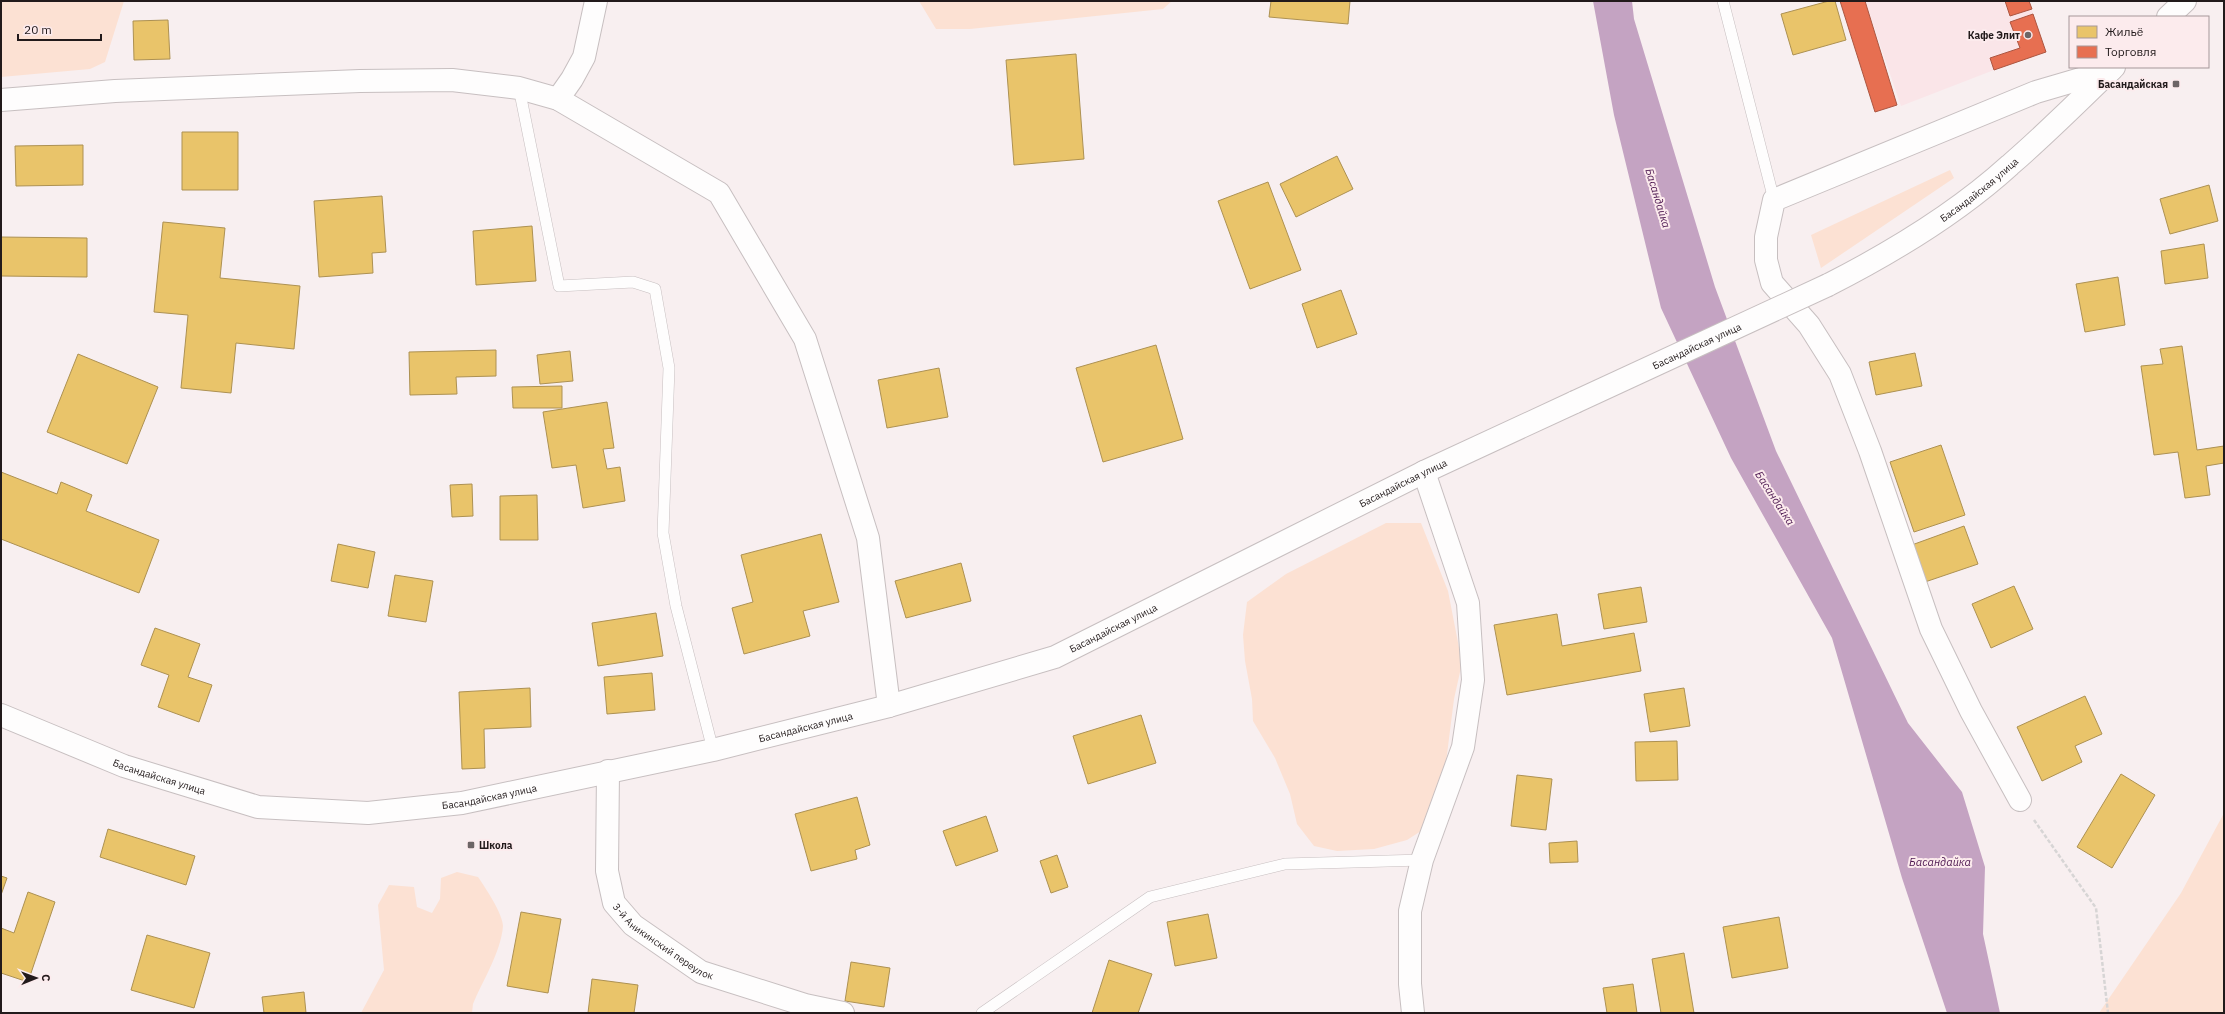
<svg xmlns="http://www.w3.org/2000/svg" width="2225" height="1014" viewBox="0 0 2225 1014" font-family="'IBM Plex Sans',sans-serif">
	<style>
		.built { fill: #fae5e8 }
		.green { fill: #fce1d3 }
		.water { fill: #c4a3c2 }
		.homes { fill: #e9c46a; stroke: #ad9152 }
		.shops { fill: #e76f51; stroke: #ac5641 }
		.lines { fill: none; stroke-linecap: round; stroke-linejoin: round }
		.service-casing { stroke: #c7bfc0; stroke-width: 12 }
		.minor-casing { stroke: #c7bfc0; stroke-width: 24 }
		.tertiary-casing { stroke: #c7bfc0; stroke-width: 24 }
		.path { stroke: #d7d5d5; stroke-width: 2.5; stroke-dasharray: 4 2; stroke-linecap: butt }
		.service { stroke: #fefdfd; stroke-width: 11 }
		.minor { stroke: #fefdfd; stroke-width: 22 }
		.tertiary { stroke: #fefdfd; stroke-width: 22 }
		.tertiary-bridge-casing { stroke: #c7bfc0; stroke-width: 24; stroke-linecap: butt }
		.tertiary-bridge { stroke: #fefdfd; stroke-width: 22 }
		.poi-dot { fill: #6d6566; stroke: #fcebed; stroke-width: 1.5 }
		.labels { text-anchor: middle; stroke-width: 4; stroke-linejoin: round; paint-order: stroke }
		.poi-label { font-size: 10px; font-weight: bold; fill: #221a1b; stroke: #fcebed; text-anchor: end }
		.street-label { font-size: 10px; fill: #221a1b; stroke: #fcebed }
		.water-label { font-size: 11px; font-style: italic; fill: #4c1750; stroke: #fcebed }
	</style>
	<rect width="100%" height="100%" fill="#f8eff0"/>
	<path class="built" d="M1865,1H2029L2046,52L1994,70L1901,106Z"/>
	<path class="green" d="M1,1H124L105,62L90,69L1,77Z
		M919,1H1172L1163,9L970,29H936Z
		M1950,170L1954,178L1821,268L1811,235Z
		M1386,523H1421L1448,591L1462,663L1454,699L1443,786L1432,824L1407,840L1374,849L1337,851L1314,846L1297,824L1290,794L1275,758L1253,721L1252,699L1245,661L1243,635L1247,602L1286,574Z
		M2224,813V1013H2099L2181,893Z
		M457,872L478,877C485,887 503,914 503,926C501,952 483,980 473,1004L472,1013H361L384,970L378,905L389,885L414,887L417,907L432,913L440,899L441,878Z"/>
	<path class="water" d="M1593,1H1632L1634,19L1715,287L1776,451L1908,723L1962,792L1985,867L1983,934L2000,1013H1947L1902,878L1832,638L1731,458L1661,308L1614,115Z"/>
	<path class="homes" d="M1271,1H1350L1348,24L1269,17Z
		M1829,1H1835L1846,40L1793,55L1781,14Z
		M168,20L170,59L134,60L133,21Z
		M1076,54L1084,159L1014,165L1006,60Z
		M182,132H238V190H182Z
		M83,145V185L16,186L15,146Z
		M1337,156L1353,189L1296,217L1280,184Z
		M1268,182L1301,270L1250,289L1218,201Z
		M2209,185L2218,221L2170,234L2160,199Z
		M382,196L386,252L372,253L373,273L319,277L314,201Z
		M163,222L225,228L220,278L300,286L294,349L236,343L231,393L181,388L188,315L154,312Z
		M532,226L536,281L476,285L473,231Z
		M1,237L87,238V277L1,276Z
		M2204,244L2208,278L2165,284L2161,251Z
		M2118,277L2125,325L2085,332L2076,284Z
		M1341,290L1357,334L1317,348L1302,304Z
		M1156,345L1183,439L1103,462L1076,368Z
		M2182,346L2197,450L2224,446V463L2206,466L2210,495L2185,498L2178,452L2154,455L2141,366L2163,364L2160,349Z
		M496,350V376L456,377L457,394L410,395L409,352Z
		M570,351L573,381L540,384L537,355Z
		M1915,353L1922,386L1876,395L1869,362Z
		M78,354L158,387L127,464L47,432Z
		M939,368L948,417L887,428L878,380Z
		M562,386V408H513L512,387Z
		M607,402L614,448L603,449L607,469L620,467L625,501L583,508L576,465L552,468L543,412Z
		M1941,445L1965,515L1914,532L1890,462Z
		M1,472L57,494L61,482L92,495L86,511L159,540L139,593L1,539Z
		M472,484L473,516L452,517L450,485Z
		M537,495L538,540H500V496Z
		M1964,526L1978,564L1922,583L1909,546Z
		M821,534L839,602L803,611L810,636L744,654L732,608L753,602L741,555Z
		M338,544L375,552L368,588L331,581Z
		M961,563L971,601L906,618L895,581Z
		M395,575L433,581L426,622L388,616Z
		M2014,586L2033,629L1991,648L1972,604Z
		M1641,587L1647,622L1604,629L1598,594Z
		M656,613L663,656L598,666L592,623Z
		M1557,614L1562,646L1634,633L1641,671L1507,695L1494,625Z
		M155,628L200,644L188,677L212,685L199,722L158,707L169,675L141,665Z
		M652,673L655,710L607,714L604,677Z
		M530,688L531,727L484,729L485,768L462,769L459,692Z
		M1684,688L1690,726L1650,732L1644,694Z
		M2085,696L2102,734L2075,746L2082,762L2042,781L2017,727Z
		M1141,715L1156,763L1088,784L1073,736Z
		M1677,741L1678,780L1636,781L1635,742Z
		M2121,774L2155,795L2112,868L2077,847Z
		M1517,775L1552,779L1546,830L1511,826Z
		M857,797L870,845L855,850L857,859L811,871L795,814Z
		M986,816L998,851L956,866L943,831Z
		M108,829L195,856L186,885L100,857Z
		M1577,841L1578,862L1550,863L1549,843Z
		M1057,855L1068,887L1051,893L1040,861Z
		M1,876L7,878L1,895Z
		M28,892L55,902L28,982L1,973V928L14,933Z
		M521,912L561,919L548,993L507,986Z
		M1208,914L1217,958L1175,966L1167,922Z
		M1779,917L1788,968L1732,978L1723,927Z
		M147,935L210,953L194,1008L131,990Z
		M1684,953L1694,1013H1661L1652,959Z
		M1109,960L1152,974L1138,1013H1092Z
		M851,962L890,968L884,1007L845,1001Z
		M592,979L638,985L634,1013H588Z
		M1633,984L1637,1013H1607L1603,988Z
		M304,992L306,1013H264L262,997Z"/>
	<path class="shops" d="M1840,1H1865L1897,105L1875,112Z
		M2005,1H2029L2032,9L2010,16Z
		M2033,14L2046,52L1994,70L1990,58L2020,48L2010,22Z"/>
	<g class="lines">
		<g class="service-casing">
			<path id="service" d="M1723,1L1774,200
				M519,88L559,286L633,282L655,289L669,368L663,533L676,606L713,750
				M982,1013L1150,897L1285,864L1422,860"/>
		</g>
		<g class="minor-casing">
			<g id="minor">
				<path d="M558,99L572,79L584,57L596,1"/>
				<path d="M1,100L115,91L360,81L452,80L519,88L558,99L719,193L805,339L868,538L889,706"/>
				<path id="s1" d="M608,771L607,871L614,903L633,925L701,972L805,1005L843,1013"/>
				<path d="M2020,800L1971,711L1931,629L1870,451L1840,374L1809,325L1772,283L1766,260V237L1774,200L2036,92L2111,70"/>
				<path d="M1413,1013L1410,984V911L1422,860L1463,747L1473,680L1468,603L1424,472"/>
			</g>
		</g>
		<g class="tertiary-casing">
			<g id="tertiary">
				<path d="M2168,17L2185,1"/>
				<path id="s2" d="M1828,285C1893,252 1956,214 2010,165C2046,134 2080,100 2114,67"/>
				<path id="s3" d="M1,715L124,766L258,807L368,813L462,803L713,750L889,706L1055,657L1424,472L1575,402"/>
			</g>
		</g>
		<path class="path" d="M2034,820L2096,908L2108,1013"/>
		<use href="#service" class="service"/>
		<use href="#minor" class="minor"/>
		<use href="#tertiary" class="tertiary"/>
		<g class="tertiary-bridge-casing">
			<g id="tertiary-bridge">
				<path id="s4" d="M1575,402L1828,285"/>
			</g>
		</g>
		<use href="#tertiary-bridge" class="tertiary-bridge"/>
	</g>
	<g class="poi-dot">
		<circle cx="2028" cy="35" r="4"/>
		<rect x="2172" y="80" width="8" height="8" rx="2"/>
		<rect x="467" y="841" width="8" height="8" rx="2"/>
	</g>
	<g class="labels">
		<g class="poi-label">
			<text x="2020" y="39">Кафе Элит</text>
			<text x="2168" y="88">Басандайская</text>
			<text x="479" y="849" text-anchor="start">Школа</text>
		</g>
		<g class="street-label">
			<text dy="4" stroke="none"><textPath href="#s2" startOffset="179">Басандайская улица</textPath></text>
			<text dy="4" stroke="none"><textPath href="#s4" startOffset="134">Басандайская улица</textPath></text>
			<text dy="4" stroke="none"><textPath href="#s3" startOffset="1478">Басандайская улица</textPath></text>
			<text dy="4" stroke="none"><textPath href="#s3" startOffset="1154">Басандайская улица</textPath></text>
			<text dy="4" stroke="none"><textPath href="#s3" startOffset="830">Басандайская улица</textPath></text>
			<text dy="4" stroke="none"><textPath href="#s3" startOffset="170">Басандайская улица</textPath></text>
			<text dy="4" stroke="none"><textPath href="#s3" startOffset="506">Басандайская улица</textPath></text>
			<text dy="4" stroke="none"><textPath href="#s1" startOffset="196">3-й Аникинский переулок</textPath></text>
		</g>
		<g class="water-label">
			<text transform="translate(1658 198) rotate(73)" y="4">Басандайка</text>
			<text transform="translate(1775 498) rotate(57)" y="4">Басандайка</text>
			<text x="1940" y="866">Басандайка</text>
		</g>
	</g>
	<rect width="2225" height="1014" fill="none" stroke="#221a1b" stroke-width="4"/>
	<rect x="2069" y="16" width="140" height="52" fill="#fcebed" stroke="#a59799"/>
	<rect x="2077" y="26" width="20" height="12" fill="#e9c46a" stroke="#a59799"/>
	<text x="2105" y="36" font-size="12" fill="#221a1b">Жильё</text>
	<rect x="2077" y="46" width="20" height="12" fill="#e76f51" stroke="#a59799"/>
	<text x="2105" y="56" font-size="12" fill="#221a1b">Торговля</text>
	<g transform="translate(36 978) rotate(89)" stroke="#fcebed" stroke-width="3" paint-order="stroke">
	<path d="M0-3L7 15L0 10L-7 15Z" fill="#221a1b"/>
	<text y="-6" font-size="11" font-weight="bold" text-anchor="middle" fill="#221a1b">С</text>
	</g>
	<path d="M18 34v6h83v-6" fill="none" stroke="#221a1b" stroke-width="2"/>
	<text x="24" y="34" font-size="12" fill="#221a1b" stroke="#fcebed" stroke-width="3" paint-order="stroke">20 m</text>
</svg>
